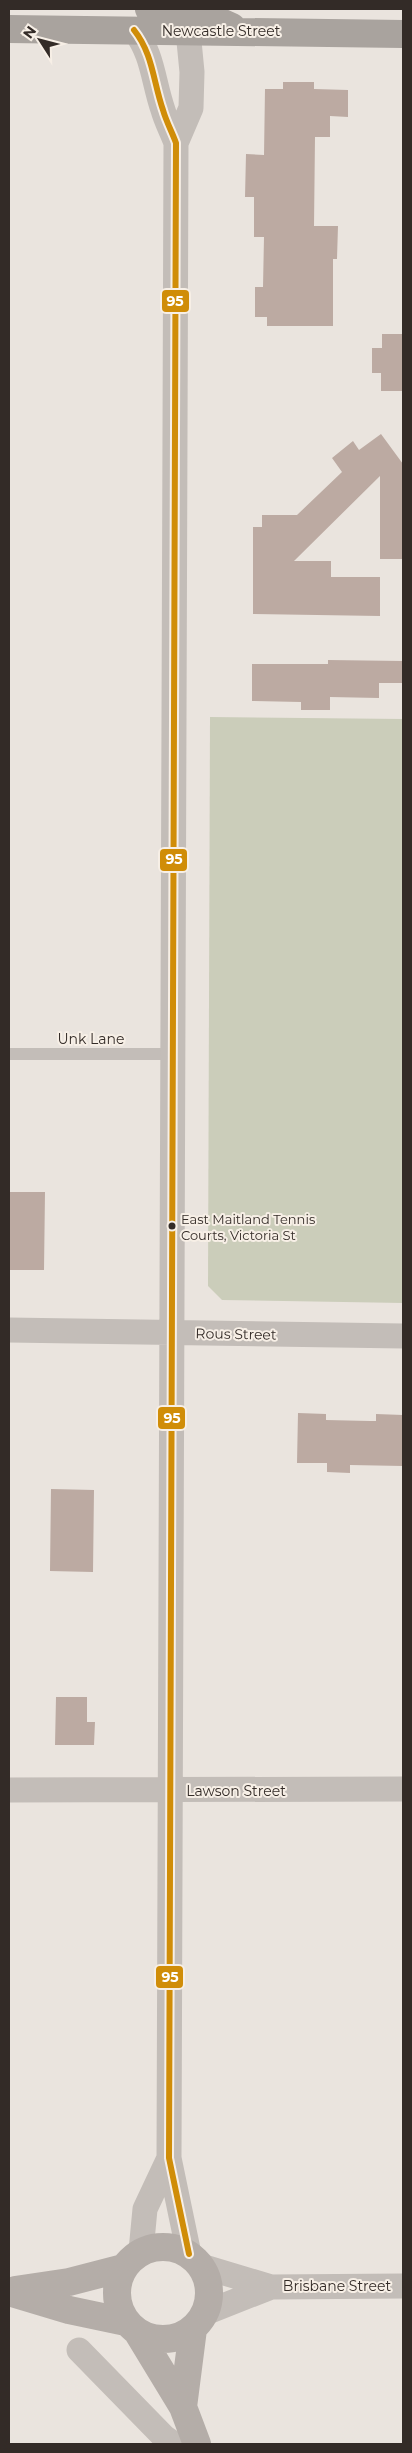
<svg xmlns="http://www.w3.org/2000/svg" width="412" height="2453" viewBox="0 0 412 2453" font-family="Montserrat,sans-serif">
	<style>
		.green { fill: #cbcdba }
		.building { fill: #bcaaa2 }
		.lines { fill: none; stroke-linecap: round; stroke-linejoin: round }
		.lane { stroke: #c3bdb8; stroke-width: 12 }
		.street { stroke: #c3bdb8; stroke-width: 25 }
		.secondary { stroke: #b4ada8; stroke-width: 28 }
		.highway { stroke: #a9a39e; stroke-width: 28 }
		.bus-1-casing { stroke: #f7efe6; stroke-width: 10 }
		.bus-1 { stroke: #d08d08; stroke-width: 6 }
		.bus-dot { fill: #332b27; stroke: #f7efe6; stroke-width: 2 }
		.labels { text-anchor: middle; stroke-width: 4; stroke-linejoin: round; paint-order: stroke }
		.bus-label { font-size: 13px; fill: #332b27; stroke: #f7efe6; text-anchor: start }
		.street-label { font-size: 14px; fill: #332b27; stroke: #f7efe6 }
		.line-badge { stroke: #f7efe6; stroke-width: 2 }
		.badge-label { font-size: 14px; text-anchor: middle; font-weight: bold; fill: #fff }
	</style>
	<rect width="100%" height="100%" fill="#eae4de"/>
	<path class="green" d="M210,717L403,719V1303L222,1300L208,1286Z"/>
	<path class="building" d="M283,82H314V89L348,90V117L330,116V137H315L314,226H338L337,259H333V326H267V317H255V287H263L264,237H254V197H245L246,154L264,155L265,89H283Z
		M382,334H403V391H381V373H372V348H382Z
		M381,434L403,464V559H380V476L294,561H331V577H380V616L253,614V527H262V515H297L342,472L332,458L353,441L359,450Z
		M328,660L403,661V683H379V698L330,697V710H301V702L252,701V664H328Z
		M9,1192H45L44,1270H9Z
		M298,1413L326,1414V1420L370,1421H376V1414L403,1415V1466L350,1465V1473L327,1472V1463H297Z
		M51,1489L94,1490L93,1572L50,1571Z
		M56,1697H87V1722H95L94,1745H55Z"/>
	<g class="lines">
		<path class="lane" d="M9,1054H174"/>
		<path class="street" d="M134,30C153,54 153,81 163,110C166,121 172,132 176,143L169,2158L189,2254
			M176,143L191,108L192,72L188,31
			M9,1330L403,1336
			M9,1790L403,1789
			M141,2251L145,2209L169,2158
			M201,2266L271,2287L403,2286
			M205,2313L271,2287
			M79,2350L164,2437L174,2444"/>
		<path class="secondary" d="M117 2293a46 46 0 1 1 92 0a46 46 0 1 1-92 0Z
			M15,2290L69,2282L123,2268
			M9,2292L69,2310L126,2322
			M138,2333L183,2407L197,2444
			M183,2407L193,2329"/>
		<path class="highway" d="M149,9L186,30
			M192,9L232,27
			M9,29L403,34"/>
		<g class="bus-1-casing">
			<path id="bus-1" d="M134,30C153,54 153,81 163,110C166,121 172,132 176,143L169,2158L189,2254"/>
		</g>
		<use href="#bus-1" class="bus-1"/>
	</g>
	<circle class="bus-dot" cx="172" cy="1226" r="4.5"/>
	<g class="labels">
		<g class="bus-label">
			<text x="181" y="1224">East Maitland Tennis<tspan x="181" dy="16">Courts, Victoria St</tspan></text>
		</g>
		<g class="street-label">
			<text x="221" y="36">Newcastle Street</text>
			<text x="91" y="1044">Unk Lane</text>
			<text transform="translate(236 1334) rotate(1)" y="5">Rous Street</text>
			<text x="236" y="1796">Lawson Street</text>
			<text x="337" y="2291">Brisbane Street</text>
		</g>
	</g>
	<g class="line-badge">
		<rect x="161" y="289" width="29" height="24" rx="5" fill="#d08d08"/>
		<rect x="159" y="848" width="29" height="24" rx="5" fill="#d08d08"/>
		<rect x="157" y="1406" width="29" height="24" rx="5" fill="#d08d08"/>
		<rect x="155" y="1965" width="29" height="24" rx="5" fill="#d08d08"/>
	</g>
	<g class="badge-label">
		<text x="175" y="306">95</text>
		<text x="174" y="864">95</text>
		<text x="172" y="1423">95</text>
		<text x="170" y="1982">95</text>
	</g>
	<rect width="412" height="2453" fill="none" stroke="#332b27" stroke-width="20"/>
	<g transform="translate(40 40) rotate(306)" stroke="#f7efe6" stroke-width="4" paint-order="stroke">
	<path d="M0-4L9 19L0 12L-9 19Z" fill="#332b27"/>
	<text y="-8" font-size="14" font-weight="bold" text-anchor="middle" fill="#332b27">N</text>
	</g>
</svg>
